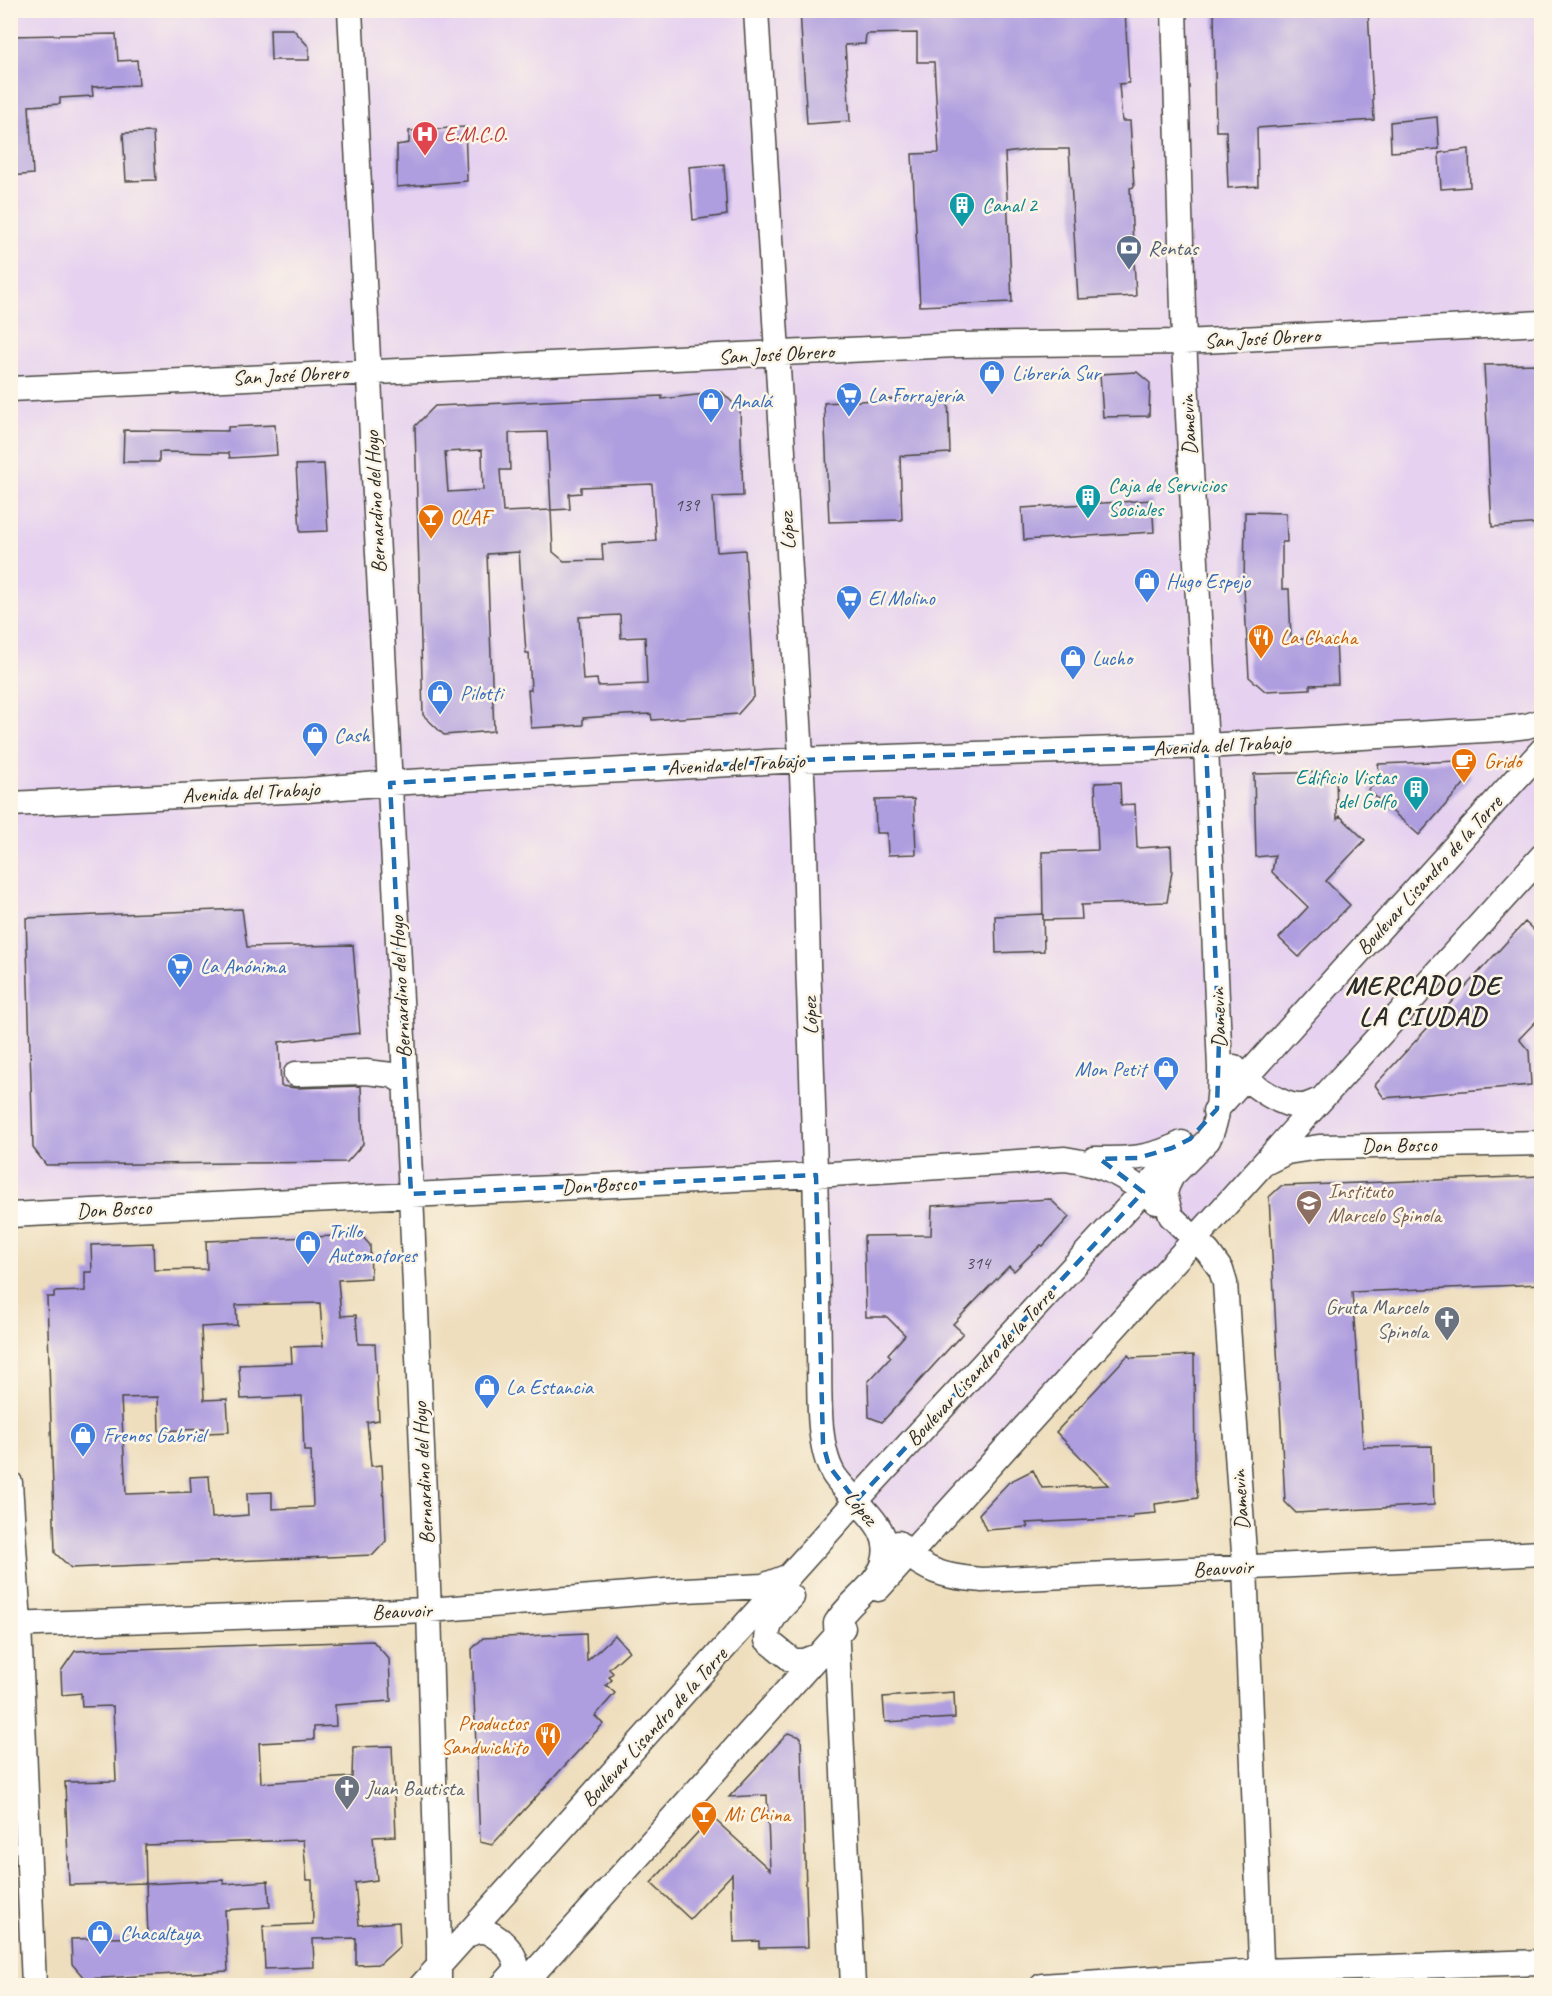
<svg xmlns="http://www.w3.org/2000/svg" width="1552" height="1996" viewBox="0 0 1552 1996" font-family="Caveat,sans-serif">
	<style>
		.built { fill: #e6d2f0 }
		.building { fill: #ae9ddf; fill-rule: evenodd }
		.lines { fill: none; stroke-linecap: round; stroke-linejoin: round }
		.minor-casing { stroke: #484641; stroke-width: 27 }
		.minor { stroke: #fff; stroke-width: 24 }
		.marked { fill: none; stroke: #1f6fb2; stroke-width: 4.5; stroke-dasharray: 12 8; stroke-linejoin: round }
		.labels { text-anchor: middle; stroke-width: 5; stroke-linejoin: round; paint-order: stroke }
		.number-label { font-size: 18px; fill: #4c4858 }
		.health-label { font-size: 21px; fill: #be3a42; stroke: #fcf5e5; text-anchor: start }
		.culture-label { font-size: 21px; fill: #0d838f; stroke: #fcf5e5; text-anchor: start }
		.service-label { font-size: 21px; fill: #4e5e75; stroke: #fcf5e5; text-anchor: start }
		.street-label { font-size: 21px; fill: #2b2b2b; stroke: #fcf5e5 }
		.shop-label { font-size: 21px; fill: #366cbe; stroke: #fcf5e5; text-anchor: start }
		.food-label { font-size: 21px; fill: #c56008; stroke: #fcf5e5; text-anchor: start }
		.education-label { font-size: 21px; fill: #785e54; stroke: #fcf5e5; text-anchor: start }
		.worship-label { font-size: 21px; fill: #5b616d; stroke: #fcf5e5; text-anchor: end }
		.district-label { font-size: 27px; font-weight: bold; letter-spacing: 1.5px; fill: #2b2b2b; stroke: #fcf5e5 }
	</style>
	<rect width="100%" height="100%" fill="#fcf5e5"/>
	<filter id="ink" filterUnits="userSpaceOnUse"><feTurbulence type="fractalNoise" baseFrequency=".0167" numOctaves="2"/><feDisplacementMap in="SourceGraphic" scale="12" xChannelSelector="R" yChannelSelector="G"/><feConvolveMatrix kernelMatrix="1 2 1 2 8 2 1 2 1" color-interpolation-filters="sRGB"/></filter>
	<filter id="wash" filterUnits="userSpaceOnUse"><feTurbulence type="fractalNoise" baseFrequency=".008" numOctaves="4" result="noise"/><feDisplacementMap in="SourceGraphic" scale="24" xChannelSelector="R" yChannelSelector="G"/><feGaussianBlur stdDeviation="1.35" result="paint"/><feColorMatrix in="noise" values="0 0 0 0 0 0 0 0 0 0 0 0 0 0 0 0 0 1.4 0 .05"/><feComposite in="paint" operator="in"/></filter>
	<g filter="url(#wash)">
		<rect width="100%" height="100%" fill="#eedebd"/>
		<path class="built" d="M11,11H1541V1143L1287,1152L910,1555L829,1466L816,1175L11,1215Z"/>
		<g id="blocks">
			<path class="building" d="M800,10H1125L1129,83L1119,84L1122,121H1130L1134,187L1130,188L1136,296L1078,299L1069,149H1036L1005,153L1012,302L920,306L912,154L939,153L934,62H917V33L866,34L865,44L845,45L850,121L807,124Z
				M1214,10H1368L1374,120L1257,128L1258,186L1228,188L1226,131H1216Z
				M270,29H293L309,47V60H271Z
				M116,34L118,61L137,60L139,85L92,87L93,96L60,98V104L29,106L33,174L10,176V36Z
				M1437,117L1439,149L1391,152L1390,122Z
				M465,127L467,181L397,187V145L409,143V131Z
				M153,132L156,180L126,181L123,133Z
				M1469,149L1470,187L1441,189L1439,153Z
				M724,164L727,215L693,220L689,167Z
				M1540,364L1542,523L1492,527L1484,365Z
				M1137,372L1150,383L1149,416L1103,417L1100,374Z
				M722,392L740,410L743,496L713,497L717,552L745,550L754,696L738,714L652,720L651,714L625,715L583,718V725L531,728L528,690H531L529,653H526L519,552L487,554L494,731L444,735L423,715L415,426L435,406L662,396V399ZM547,432L551,510L503,512L500,470H510L509,433ZM482,450L483,490L448,492L445,452ZM652,484L656,541L602,544L603,560L564,561L553,552L551,510L570,509L569,494L581,493V487ZM620,615L621,638L645,637L647,684L598,686L597,679L583,680L579,617Z
				M948,396L950,453L900,456L902,520L829,522L824,403Z
				M275,425L277,455L230,458L229,453L159,452V462H123L124,430L228,431V427Z
				M324,464L328,531L300,532L296,465Z
				M1152,500L1154,532L1024,540L1022,508Z
				M1245,512L1286,513L1287,542H1282V589H1289L1291,639H1336L1338,684L1310,685V689L1265,691L1249,677L1244,589Z
				M1460,761L1471,776L1419,835L1368,790L1380,778L1378,764Z
				M1336,772L1337,819L1340,816L1365,840L1326,881L1350,905L1299,957L1279,938L1308,907L1272,872L1275,855L1256,857L1254,774Z
				M1120,782L1121,805L1135,804L1137,848L1171,846L1172,871L1167,902L1081,905L1082,919L1043,920L1042,852L1098,850L1095,783Z
				M914,799L916,854L888,855L887,833H876L875,800Z
				M242,909L247,947L353,945L360,1033L279,1042L281,1086L296,1088L361,1086L363,1144L347,1162L46,1165L33,1148L26,918Z
				M1043,914L1044,951L996,953L995,916Z
				M1525,922L1542,938V1015L1519,1039L1529,1051L1531,1085L1384,1098L1375,1085Z
				M1542,1176V1284L1352,1292L1363,1447L1432,1446L1434,1505L1296,1513L1285,1502L1269,1197L1281,1186Z
				M1050,1199L1069,1217L1043,1246L1041,1245L1014,1271L1009,1266L953,1324L963,1333L882,1422L869,1417L868,1382L891,1357L888,1354L905,1335L887,1317H866L864,1236L931,1235L932,1206Z
				M361,1235L370,1245L371,1278L338,1280L341,1316L356,1315L358,1344H375L379,1420L367,1422L371,1466L382,1465L386,1541L373,1555L71,1568L55,1553L47,1297H54V1292L85,1291V1272H92L91,1245L153,1243L154,1270L207,1269L206,1241ZM320,1303L323,1346L291,1347L292,1363L239,1365L241,1399L302,1396L304,1451H311L313,1507L272,1509V1492L247,1493L248,1515L212,1518L209,1476L190,1477L191,1492L126,1494L121,1398L158,1397L159,1431L205,1429L206,1433L229,1432L227,1399L204,1400L201,1327L237,1325L236,1305Z
				M1128,1355L1131,1358L1194,1355L1195,1477L1198,1498L1155,1504L1156,1513L1133,1515V1518L1026,1523L1028,1527L986,1530L979,1514L1009,1482L1033,1470L1042,1488L1108,1485L1056,1432Z
				M586,1633L587,1661L615,1635L629,1651L609,1669L613,1673L609,1677L612,1680L606,1685L615,1693L595,1716L603,1724L492,1845L480,1842L472,1649L483,1638Z
				M373,1641L389,1659L391,1701L335,1705L336,1726L314,1727V1740L259,1743L261,1783L352,1777L353,1747L392,1746L396,1836L373,1837L377,1880L355,1883L359,1925L399,1922L400,1946L380,1964L356,1965V1938L313,1939L314,1967L265,1969L263,1926L313,1924L312,1880H307L303,1840L145,1845L146,1883L69,1885L65,1782L116,1781L113,1706L82,1707L81,1693L62,1695L61,1671L75,1651Z
				M954,1692L955,1718L885,1722L883,1697Z
				M788,1733L801,1737L808,1947L759,1948V1941L734,1942L732,1874L690,1919L651,1883L712,1817L770,1870L767,1795L729,1797Z
				M224,1880V1884L268,1881L270,1907L225,1910L228,1971L85,1979L72,1964L71,1939L148,1937L146,1884Z"/>
		</g>
	</g>
	<g filter="url(#ink)">
		<use href="#blocks" fill-opacity="0" stroke="#484641" stroke-width="1.5"/>
		<g class="lines">
			<g class="minor-casing">
				<path id="minor" d="M350,10L411,1194L429,1610L439,1948V1979L438,1986
					M756,10C771,259 787,507 801,756C805,825 806,894 808,963C813,1093 817,1223 819,1353C820,1388 816,1446 834,1475C852,1503 897,1526 883,1565C874,1588 849,1602 836,1623L853,1986
					M1174,10L1184,342L1206,746L1220,1068C1220,1092 1219,1119 1208,1140L1172,1176L1167,1186L1165,1194L1171,1216L1208,1252L1221,1270L1225,1283L1245,1567L1262,1986
					M10,389L956,345L1184,342L1542,323
					M10,804L307,790L390,783L801,760L1206,746L1502,729L1527,726L1542,721
					M1234,1067C1247,1082 1281,1107 1301,1106C1307,1106 1314,1102 1320,1100
					M296,1074L366,1072L392,1075L405,1083
					M1215,1111L1542,750
					M1094,1159C1129,1159 1151,1159 1182,1143
					M1267,1162L1287,1152L1319,1147L1542,1143
					M10,1215L816,1175L1065,1159C1106,1165 1125,1175 1156,1202
					M10,1483L19,1624L34,1986
					M898,1543C906,1551 913,1560 923,1565C940,1576 962,1578 982,1580L1542,1553
					M878,1589L1542,856
					M792,1597C780,1609 767,1621 767,1640L793,1661H804L817,1656
					M10,1625L429,1610L666,1591L763,1586L789,1576
					M466,1935C471,1934 476,1931 481,1931C495,1931 522,1956 515,1971C512,1976 506,1981 502,1986
					M421,1986L856,1501L1172,1160
					M522,1986L843,1628
					M1042,1986L1261,1971L1542,1962"/>
			</g>
			<use href="#minor" class="minor"/>
		</g>
	</g>
	<path class="marked" d="M1206,746L1219,1039L1217,1109L1190,1139L1172,1148L1138,1158L1100,1159L1143,1192L856,1501L829,1466L823,1444L816,1175L411,1194L390,783L801,760Z"/>
	<defs>
		<g id="hospital-pin" transform="scale(1.35)"><path d="M0 17L-7.5 6A9.5 9.5 0 1 1 7.5 6Z" fill="#e0444e" stroke="#fcf5e5"/><path d="M-5-5h3v3.5h4V-5h3V5h-3V1.5h-4V5h-3Z" fill="#fff"/></g>
		<g id="building-pin" transform="scale(1.35)"><path d="M0 17L-7.5 6A9.5 9.5 0 1 1 7.5 6Z" fill="#0f9aa8" stroke="#fcf5e5"/><path d="M-4-6H4V6H1V3H-1V6H-4ZM-2.5-4.3h1.7v1.8h-1.7ZM.8-4.3h1.7v1.8H.8ZM-2.5-1h1.7V.8h-1.7ZM.8-1h1.7V.8H.8Z" fill="#fff"/></g>
		<g id="bank-pin" transform="scale(1.35)"><path d="M0 17L-7.5 6A9.5 9.5 0 1 1 7.5 6Z" fill="#5c6f8a" stroke="#fcf5e5"/><path d="M-6-4H6V4H-6ZM0-2.3a2.3 2.3 0 1 0 0 4.6a2.3 2.3 0 1 0 0-4.6Z" fill="#fff"/></g>
		<g id="shop-pin" transform="scale(1.35)"><path d="M0 17L-7.5 6A9.5 9.5 0 1 1 7.5 6Z" fill="#3f7fe0" stroke="#fcf5e5"/><path d="M-5-2.5h2.3a2.7 3.5 0 0 1 5.4 0H5L5.5 6h-11ZM-1.5-2.5h3a1.5 2.3 0 0 0-3 0Z" fill="#fff"/></g>
		<g id="supermarket-pin" transform="scale(1.35)"><path d="M0 17L-7.5 6A9.5 9.5 0 1 1 7.5 6Z" fill="#3f7fe0" stroke="#fcf5e5"/><path d="M-6-5.5h2.5l.6 2H6L4.5 2H-2.5L-4.4-4H-6ZM-1.5 3.2a1.3 1.3 0 1 0 .1 0ZM3 3.2a1.3 1.3 0 1 0 .1 0Z" fill="#fff"/></g>
		<g id="bar-pin" transform="scale(1.35)"><path d="M0 17L-7.5 6A9.5 9.5 0 1 1 7.5 6Z" fill="#e8710a" stroke="#fcf5e5"/><path d="M-6-5H6L.8 .8V4.5H3.5V6h-7V4.5H-.8V.8Z" fill="#fff"/></g>
		<g id="restaurant-pin" transform="scale(1.35)"><path d="M0 17L-7.5 6A9.5 9.5 0 1 1 7.5 6Z" fill="#e8710a" stroke="#fcf5e5"/><path d="M-5-6h1v4h1v-4h1v4h1v-4h1v5L-1.5 .5V6h-2V.5L-5-1ZM5-6V6H3V1.5H1.5Q1.5-4 5-6Z" fill="#fff"/></g>
		<g id="cafe-pin" transform="scale(1.35)"><path d="M0 17L-7.5 6A9.5 9.5 0 1 1 7.5 6Z" fill="#e8710a" stroke="#fcf5e5"/><path d="M-5.5-4.5H6V0H3Q3 3.5 0 3.5H-2.5Q-5.5 3.5-5.5 0ZM3-3.2v2h1.7v-2ZM-6 4.5H4V6H-6Z" fill="#fff"/></g>
		<g id="school-pin" transform="scale(1.35)"><path d="M0 17L-7.5 6A9.5 9.5 0 1 1 7.5 6Z" fill="#8d6e63" stroke="#fcf5e5"/><path d="M0-5L7-2L0 1L-7-2ZM-4 1L0 2.5L4 1V4Q0 6-4 4Z" fill="#fff"/></g>
		<g id="church-pin" transform="scale(1.35)"><path d="M0 17L-7.5 6A9.5 9.5 0 1 1 7.5 6Z" fill="#6b7280" stroke="#fcf5e5"/><path d="M-1.2-6h2.4v3.5h3.3v2.4h-3.3V6h-2.4V-.1h-3.3v-2.4h3.3Z" fill="#fff"/></g>
	</defs>
	<g fill-rule="evenodd">
		<use href="#hospital-pin" x="425" y="134"/>
		<use href="#building-pin" x="962" y="205"/>
		<use href="#bank-pin" x="1129" y="248"/>
		<use href="#shop-pin" x="992" y="373"/>
		<use href="#supermarket-pin" x="849" y="395"/>
		<use href="#shop-pin" x="711" y="401"/>
		<use href="#building-pin" x="1088" y="497"/>
		<use href="#bar-pin" x="431" y="517"/>
		<use href="#shop-pin" x="1147" y="581"/>
		<use href="#supermarket-pin" x="849" y="598"/>
		<use href="#restaurant-pin" x="1261" y="637"/>
		<use href="#shop-pin" x="1073" y="658"/>
		<use href="#shop-pin" x="440" y="693"/>
		<use href="#shop-pin" x="315" y="735"/>
		<use href="#cafe-pin" x="1464" y="761"/>
		<use href="#building-pin" x="1416" y="789"/>
		<use href="#supermarket-pin" x="180" y="966"/>
		<use href="#shop-pin" x="1166" y="1069"/>
		<use href="#school-pin" x="1309" y="1203"/>
		<use href="#shop-pin" x="308" y="1243"/>
		<use href="#church-pin" x="1447" y="1319"/>
		<use href="#shop-pin" x="487" y="1387"/>
		<use href="#shop-pin" x="83" y="1435"/>
		<use href="#restaurant-pin" x="548" y="1735"/>
		<use href="#church-pin" x="347" y="1788"/>
		<use href="#bar-pin" x="704" y="1814"/>
		<use href="#shop-pin" x="100" y="1933"/>
	</g>
	<g class="labels">
		<g class="number-label">
			<text x="687" y="511">139</text>
			<text x="978" y="1269">314</text>
		</g>
		<g class="health-label">
			<text x="444" y="141">E.M.C.O.</text>
		</g>
		<g class="culture-label">
			<text x="982" y="212">Canal 2</text>
			<text x="1108" y="492">Caja de Servicios<tspan x="1108" dy="24">Sociales</tspan></text>
			<text x="1396" y="784" text-anchor="end">Edificio Vistas<tspan x="1396" dy="24">del Golfo</tspan></text>
		</g>
		<g class="service-label">
			<text x="1148" y="255">Rentas</text>
		</g>
		<g class="street-label">
			<text transform="translate(1262 338) rotate(-3)" y="7">San José Obrero</text>
			<text transform="translate(776 354) rotate(-3)" y="7">San José Obrero</text>
			<text transform="translate(290 375) rotate(-3)" y="7">San José Obrero</text>
			<text transform="translate(1188 425) rotate(-93)" y="7">Damevin</text>
			<text transform="translate(375 502) rotate(-93)" y="7">Bernardino del Hoyo</text>
			<text transform="translate(787 531) rotate(-94)" y="7">López</text>
			<text transform="translate(1222 745) rotate(-3)" y="7">Avenida del Trabajo</text>
			<text transform="translate(736 764) rotate(-3)" y="7">Avenida del Trabajo</text>
			<text transform="translate(251 792) rotate(-3)" y="7">Avenida del Trabajo</text>
			<text transform="translate(1429 875) rotate(-48)" y="7">Boulevar Lisandro de la Torre</text>
			<text transform="translate(400 987) rotate(-93)" y="7">Bernardino del Hoyo</text>
			<text transform="translate(810 1016) rotate(-92)" y="7">López</text>
			<text transform="translate(1218 1018) rotate(-92)" y="7">Damevin</text>
			<text transform="translate(1399 1145) rotate(-1)" y="7">Don Bosco</text>
			<text transform="translate(599 1185) rotate(-3)" y="7">Don Bosco</text>
			<text transform="translate(114 1209) rotate(-3)" y="7">Don Bosco</text>
			<text transform="translate(980 1367) rotate(-47)" y="7">Boulevar Lisandro de la Torre</text>
			<text transform="translate(423 1473) rotate(-93)" y="7">Bernardino del Hoyo</text>
			<text transform="translate(1240 1500) rotate(-94)" y="7">Damevin</text>
			<text transform="translate(861 1508) rotate(49)" y="7">López</text>
			<text transform="translate(1223 1568) rotate(-3)" y="7">Beauvoir</text>
			<text transform="translate(402 1611) rotate(-2)" y="7">Beauvoir</text>
			<text transform="translate(654 1727) rotate(-48)" y="7">Boulevar Lisandro de la Torre</text>
		</g>
		<g class="shop-label">
			<text x="1012" y="380">Librería Sur</text>
			<text x="868" y="402">La Forrajería</text>
			<text x="730" y="408">Analá</text>
			<text x="1166" y="588">Hugo Espejo</text>
			<text x="868" y="605">El Molino</text>
			<text x="1092" y="665">Lucho</text>
			<text x="460" y="700">Pilotti</text>
			<text x="334" y="742">Cash</text>
			<text x="200" y="973">La Anónima</text>
			<text x="1146" y="1076" text-anchor="end">Mon Petit</text>
			<text x="328" y="1238">Trillo<tspan x="328" dy="24">Automotores</tspan></text>
			<text x="506" y="1394">La Estancia</text>
			<text x="103" y="1442">Frenos Gabriel</text>
			<text x="120" y="1940">Chacaltaya</text>
		</g>
		<g class="food-label">
			<text x="450" y="524">OLAF</text>
			<text x="1280" y="644">La Chacha</text>
			<text x="1484" y="768">Grido</text>
			<text x="528" y="1730" text-anchor="end">Productos<tspan x="528" dy="24">Sandwichito</tspan></text>
			<text x="724" y="1821">Mi China</text>
		</g>
		<g class="education-label">
			<text x="1328" y="1198">Instituto<tspan x="1328" dy="24">Marcelo Spinola</tspan></text>
		</g>
		<g class="worship-label">
			<text x="1428" y="1314">Gruta Marcelo<tspan x="1428" dy="24">Spinola</tspan></text>
			<text x="366" y="1795" text-anchor="start">Juan Bautista</text>
		</g>
		<g class="district-label">
			<text x="1423" y="994">MERCADO DE<tspan x="1423" dy="31">LA CIUDAD</tspan></text>
		</g>
	</g>
	<rect width="1552" height="1996" fill="none" stroke="#fcf5e5" stroke-width="36"/>
</svg>
